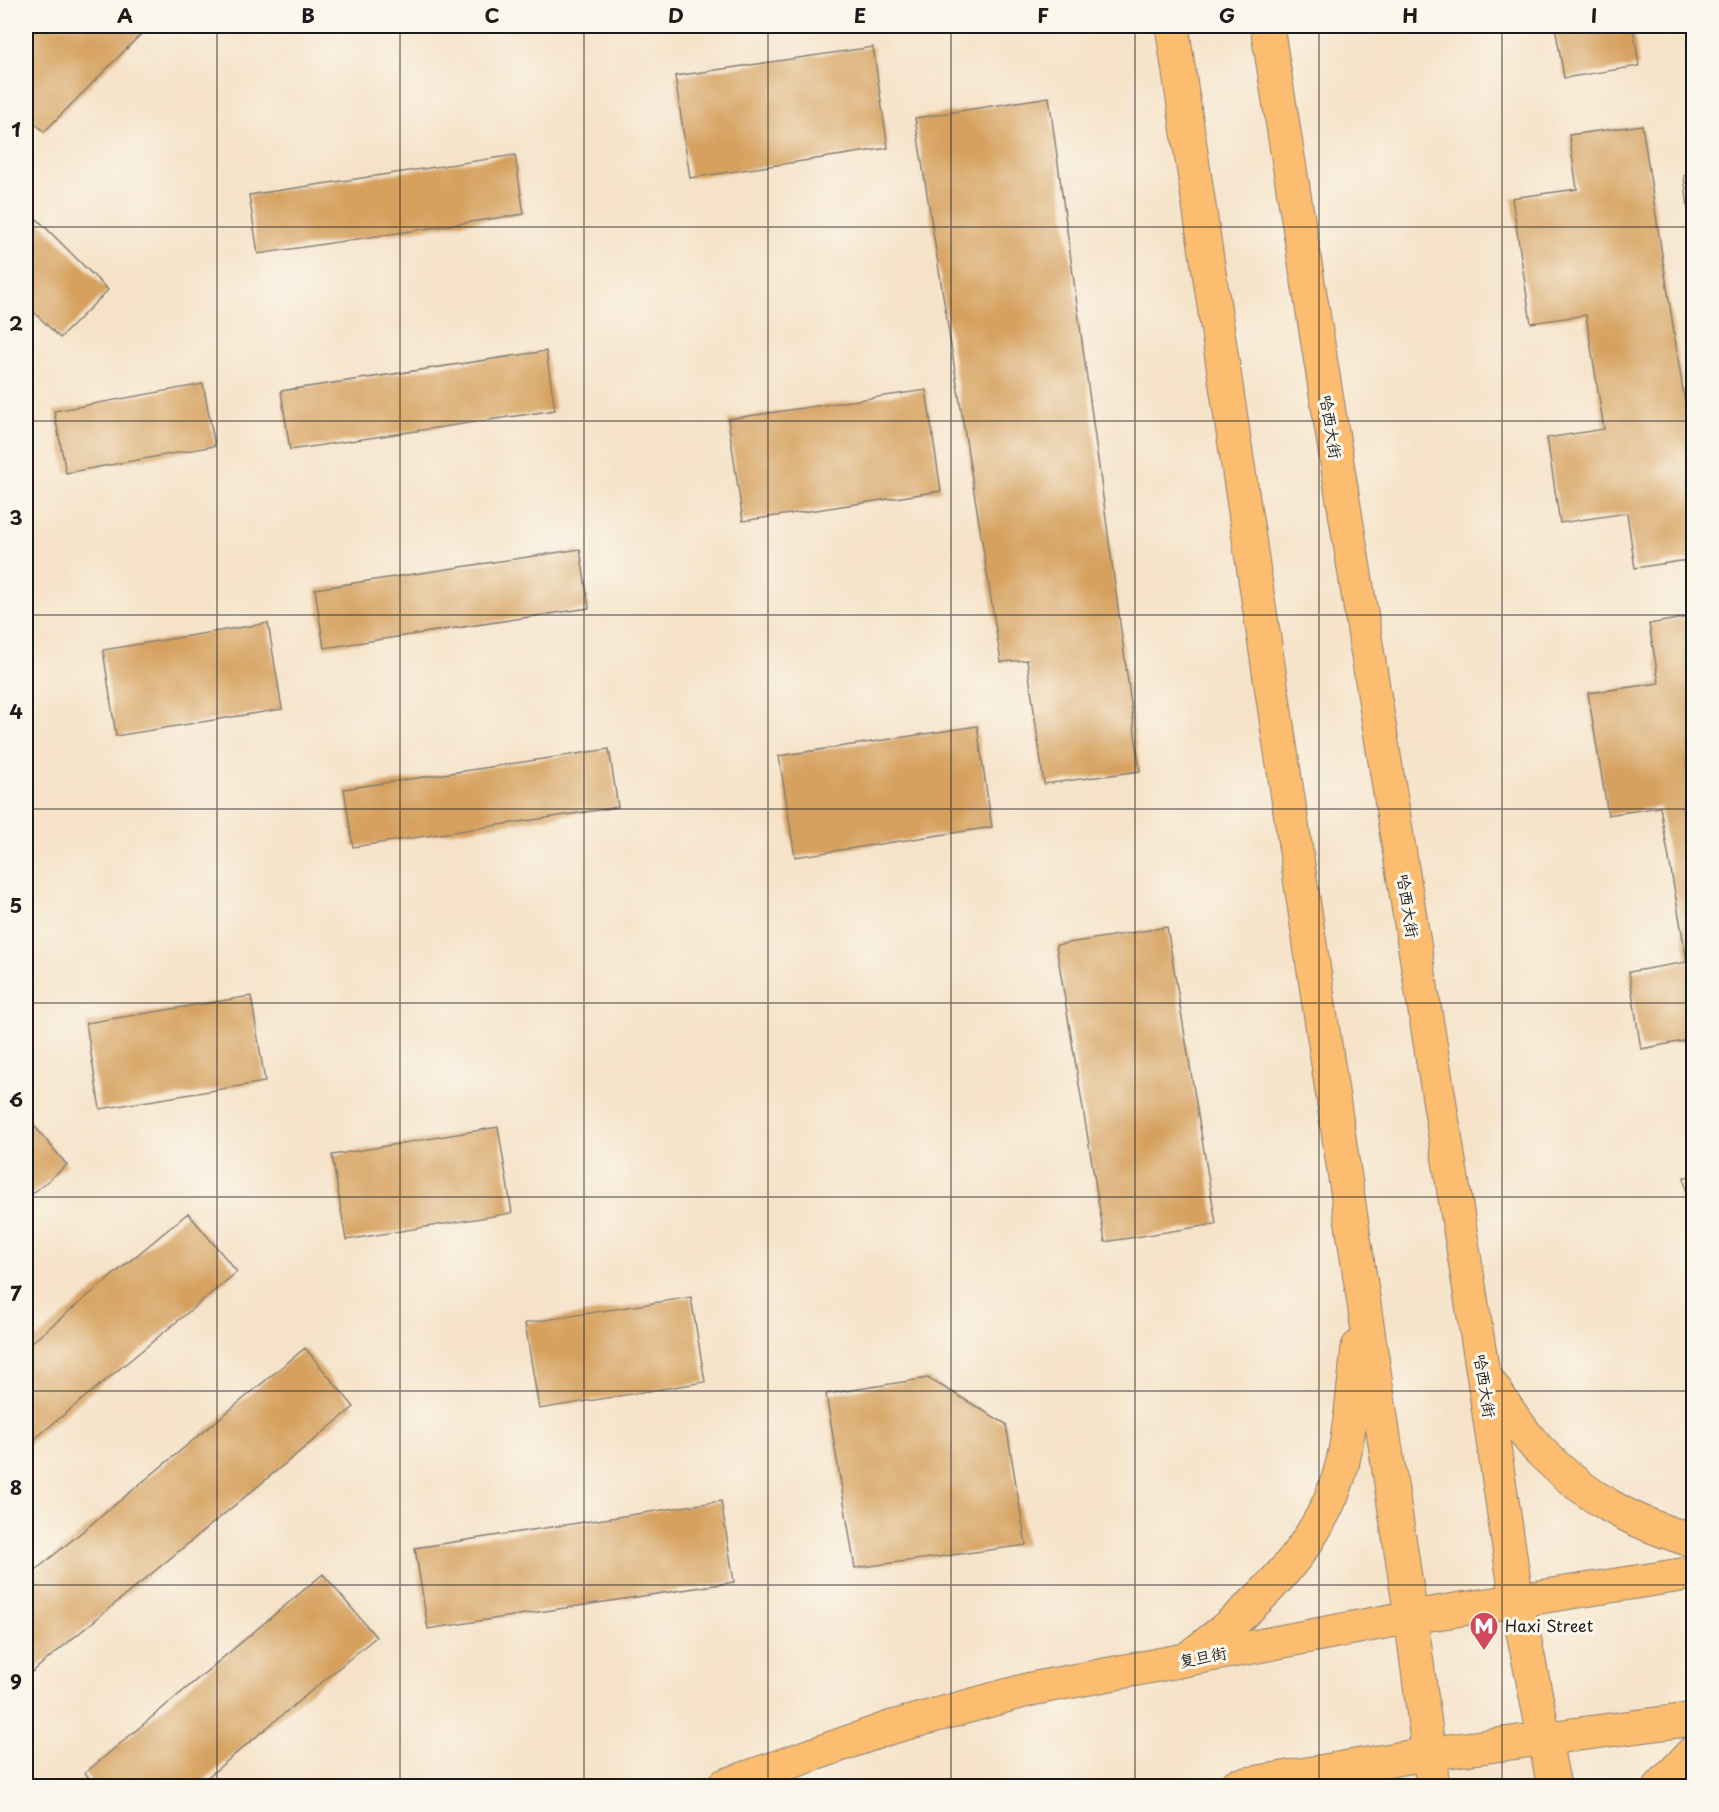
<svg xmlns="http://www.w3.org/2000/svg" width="1719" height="1812" viewBox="0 0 1719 1812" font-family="'Playpen Sans','LXGW WenKai TC',sans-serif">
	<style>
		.building { fill: #d6a15e }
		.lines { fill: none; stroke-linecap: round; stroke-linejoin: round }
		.primary-casing { stroke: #887f72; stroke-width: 35 }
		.primary { stroke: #fcbd6f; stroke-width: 33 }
		.grid { fill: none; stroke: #1c1c1c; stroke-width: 1.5; stroke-opacity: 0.55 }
		.labels { text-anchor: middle; stroke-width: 6; stroke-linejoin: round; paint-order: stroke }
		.street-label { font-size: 16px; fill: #1c1c1c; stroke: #fbf7ec }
		.poi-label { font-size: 16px; fill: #1c1c1c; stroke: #fbf7ec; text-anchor: start }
		.neatline { fill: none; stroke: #1c1c1c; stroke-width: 2 }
		.grid-label { font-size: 20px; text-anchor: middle; font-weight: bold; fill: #1c1c1c }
	</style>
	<rect width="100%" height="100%" fill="#fbf7ec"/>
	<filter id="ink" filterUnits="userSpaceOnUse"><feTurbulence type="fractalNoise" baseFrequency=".0167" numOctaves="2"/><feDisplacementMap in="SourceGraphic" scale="12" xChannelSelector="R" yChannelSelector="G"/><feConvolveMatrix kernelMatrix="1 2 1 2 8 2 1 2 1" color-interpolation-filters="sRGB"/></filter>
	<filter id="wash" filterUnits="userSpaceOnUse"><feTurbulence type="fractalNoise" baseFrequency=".008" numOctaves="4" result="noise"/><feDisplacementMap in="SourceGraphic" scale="24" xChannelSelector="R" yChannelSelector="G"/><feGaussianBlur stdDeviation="1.35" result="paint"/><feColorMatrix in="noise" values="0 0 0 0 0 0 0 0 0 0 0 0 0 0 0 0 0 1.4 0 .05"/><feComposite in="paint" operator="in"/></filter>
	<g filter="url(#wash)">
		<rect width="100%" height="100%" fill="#f5e2c8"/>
		<g id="blocks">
			<path class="building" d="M26,26H149L44,132L26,114Z
				M1494,26H1517V27L1494,30Z
				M1555,26H1633L1639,66L1564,78Z
				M873,47L888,148L690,178L675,76Z
				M1049,97L1140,771L1044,784L1027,660L1001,662L915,118Z
				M1642,125L1694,462V559L1635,568L1627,513L1560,523L1547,438L1604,429L1586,315L1531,323L1512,198L1577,189L1569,135Z
				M515,155L524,214L258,254L249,195Z
				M1694,175V230H1691L1684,176Z
				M26,208L108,290L60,338L26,304Z
				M546,351L555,410L290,450L281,391Z
				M203,384L215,446L66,473L54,411Z
				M926,390L941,491L743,521L728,419Z
				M580,549L589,608L324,648L315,589Z
				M1694,616V1039L1641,1049L1629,972L1687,962L1660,807L1608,815L1588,693L1659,683L1649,624Z
				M268,623L282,709L116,736L103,650Z
				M977,726L992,827L795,857L779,756Z
				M609,749L618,807L353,847L344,789Z
				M1167,927L1216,1224L1105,1242L1056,945Z
				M251,996L265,1082L100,1109L86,1023Z
				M26,1116L67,1165L26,1199Z
				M498,1127L512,1213L346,1240L332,1155Z
				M1694,1176V1232H1692L1684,1177Z
				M188,1213L237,1272L26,1446V1347Z
				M691,1297L705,1382L539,1409L525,1323Z
				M305,1348L354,1407L26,1677V1578Z
				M928,1378L1006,1424L1026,1545L855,1568L826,1394Z
				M721,1501L734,1582L428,1629L415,1548Z
				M323,1574L376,1637L197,1786H96L85,1773Z"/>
		</g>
	</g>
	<g filter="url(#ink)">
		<use href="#blocks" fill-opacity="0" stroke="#887f72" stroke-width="1.5"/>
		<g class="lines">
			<g class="primary-casing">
				<path id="primary" d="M1172,26L1411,1617L1433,1786
					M1267,26L1483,1373L1517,1602L1554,1786
					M1486,1378C1504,1402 1520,1431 1541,1452C1588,1499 1631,1522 1694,1541
					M1192,1655C1257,1606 1324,1543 1343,1461C1351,1424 1354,1385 1358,1347
					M723,1786L889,1728L1031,1689L1411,1617L1694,1573
					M1235,1786L1427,1754L1694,1719
					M1661,1786L1694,1751"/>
			</g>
			<use href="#primary" class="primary"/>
		</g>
	</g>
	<path class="grid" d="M217,26V1786M400,26V1786M584,26V1786M768,26V1786M951,26V1786M1135,26V1786M1319,26V1786M1502,26V1786M26,227H1694M26,421H1694M26,615H1694M26,809H1694M26,1003H1694M26,1197H1694M26,1391H1694M26,1585H1694"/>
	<defs>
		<g id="metro-pin" transform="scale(1.5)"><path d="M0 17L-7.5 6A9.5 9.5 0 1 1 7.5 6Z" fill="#d1495b" stroke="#fbf7ec"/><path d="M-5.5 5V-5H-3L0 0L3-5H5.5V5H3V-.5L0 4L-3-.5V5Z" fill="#fff"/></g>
	</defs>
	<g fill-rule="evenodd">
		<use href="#metro-pin" x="1484" y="1626"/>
	</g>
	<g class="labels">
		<g class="street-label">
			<text transform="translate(1331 427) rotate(81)" y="6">哈西大街</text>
			<text transform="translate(1408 906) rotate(81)" y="6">哈西大街</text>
			<text transform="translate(1485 1386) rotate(81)" y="6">哈西大街</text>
			<text transform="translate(1203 1657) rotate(-11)" y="6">复旦街</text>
		</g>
		<g class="poi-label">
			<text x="1505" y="1632">Haxi Street</text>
		</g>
	</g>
	<rect width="1719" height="1812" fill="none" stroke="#fbf7ec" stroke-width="66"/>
	<rect x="33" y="33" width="1653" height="1746" class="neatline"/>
	<g class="grid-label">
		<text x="125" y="23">A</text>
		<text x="308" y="23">B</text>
		<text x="492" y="23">C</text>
		<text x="676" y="23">D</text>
		<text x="860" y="23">E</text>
		<text x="1043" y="23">F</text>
		<text x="1227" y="23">G</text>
		<text x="1410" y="23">H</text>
		<text x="1594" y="23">I</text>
		<text x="16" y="137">1</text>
		<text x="16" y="331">2</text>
		<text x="16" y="525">3</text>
		<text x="16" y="719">4</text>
		<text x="16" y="913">5</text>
		<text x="16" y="1107">6</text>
		<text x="16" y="1301">7</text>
		<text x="16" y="1495">8</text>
		<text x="16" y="1689">9</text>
	</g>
</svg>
